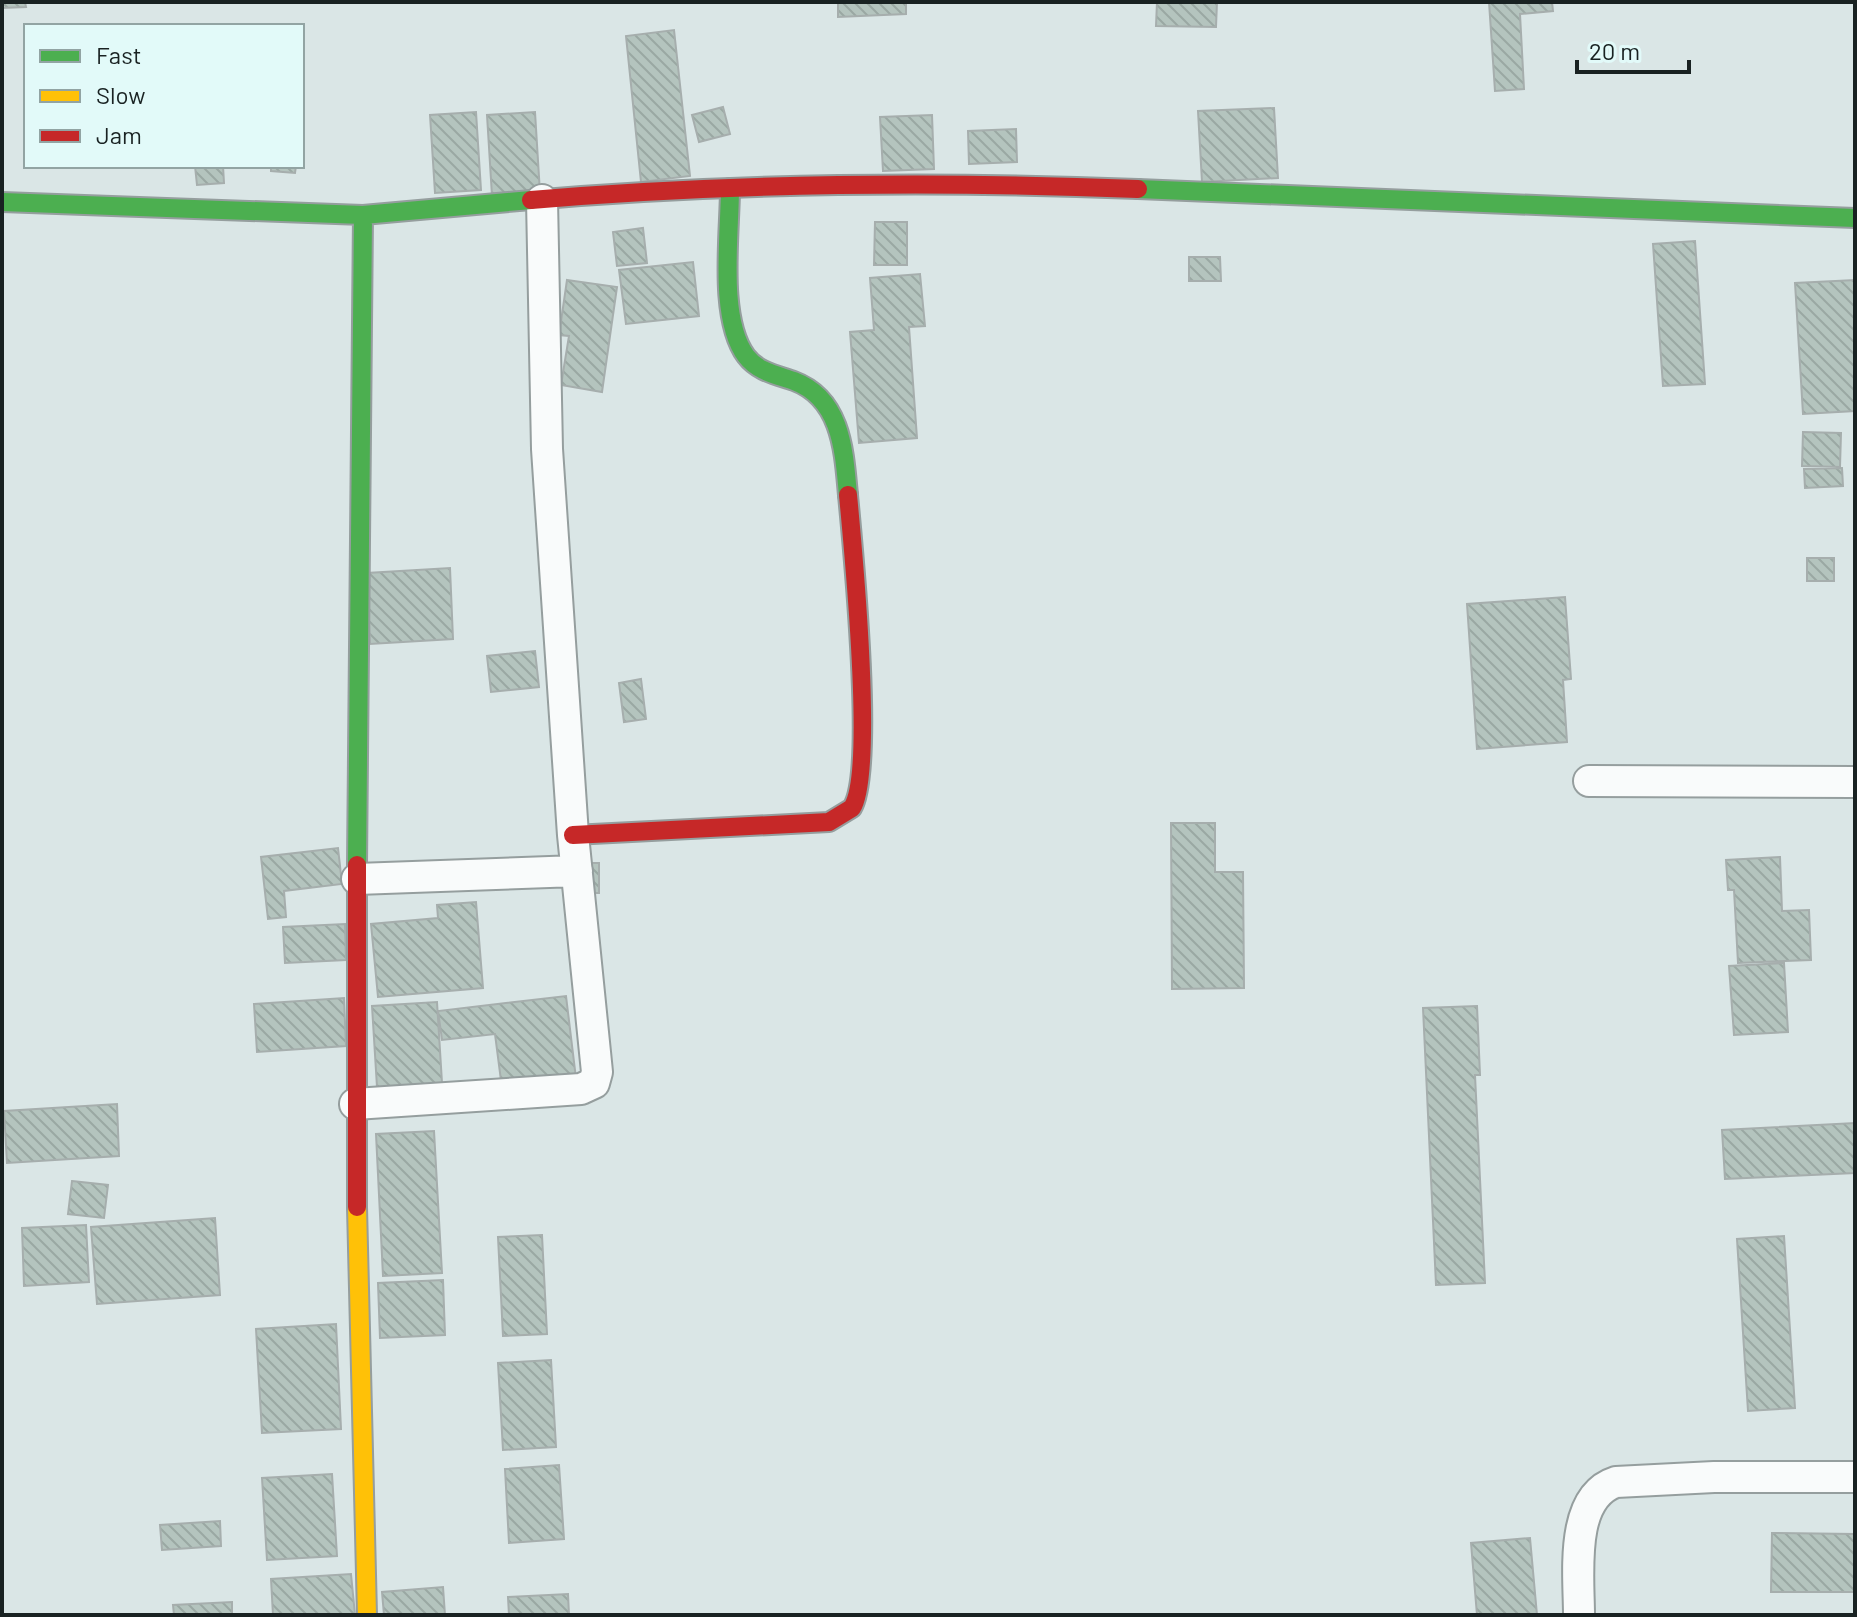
<svg xmlns="http://www.w3.org/2000/svg" width="1857" height="1617" viewBox="0 0 1857 1617" font-family="Barlow,sans-serif">
	<style>
		.building { fill: url(#building-back-hatch); stroke: #a6aead; stroke-width: 2 }
		.lines { fill: none; stroke-linecap: round; stroke-linejoin: round }
		.street-casing { stroke: #959e9e; stroke-width: 34 }
		.fast-casing { stroke: #959e9e; stroke-width: 22 }
		.slow-casing { stroke: #959e9e; stroke-width: 22 }
		.jam-casing { stroke: #959e9e; stroke-width: 22 }
		.street { stroke: #f9fbfb; stroke-width: 30 }
		.fast { stroke: #4caf50; stroke-width: 18 }
		.slow { stroke: #ffc107; stroke-width: 18 }
		.jam { stroke: #c62828; stroke-width: 18 }
	</style>
	<defs>
		<pattern id="building-back-hatch" width="6" height="6" patternUnits="userSpaceOnUse" patternTransform="scale(2)"><rect width="6" height="6" fill="#b4c4be"/><path d="M-1 5l2 2M0 0l6 6M5-1l2 2" fill="none" stroke="#9aa8a3"/></pattern>
	</defs>
	<rect width="100%" height="100%" fill="#dae6e6"/>
	<path class="building" d="M2,2H25L26,7L2,8Z
		M838,2H906V14L838,17Z
		M1157,2H1217L1216,27L1156,26Z
		M1489,2H1552L1553,11L1520,14L1524,89L1495,91Z
		M674,30L690,176L641,182L626,36Z
		M723,107L730,134L699,142L692,115Z
		M1274,108L1278,178L1202,182L1198,111Z
		M476,112L481,190L435,193L430,115Z
		M535,112L540,193L492,196L487,115Z
		M932,115L934,169L883,171L880,117Z
		M1016,129L1017,162L969,164L968,131Z
		M195,166H223L224,183L197,185Z
		M271,166H296L295,173L271,171Z
		M875,222H907V265H874Z
		M643,228L647,263L617,266L613,232Z
		M1695,241L1705,384L1663,386L1653,244Z
		M1189,257H1220L1221,281H1189Z
		M693,262L699,316L626,324L619,270Z
		M920,274L925,326L909,327L917,438L859,443L850,332L874,330L870,278Z
		M567,280L617,287L602,392L561,385L569,336L559,335Z
		M1855,280V411L1803,414L1795,283Z
		M1803,432L1841,433L1840,467L1802,466Z
		M1842,468L1843,486L1805,488L1804,469Z
		M1807,558H1834V581H1807Z
		M450,568L453,639L370,644L367,573Z
		M1565,597L1571,679L1563,680L1567,742L1477,749L1467,604Z
		M535,651L539,687L491,692L487,656Z
		M641,679L646,719L624,722L619,683Z
		M1171,823H1215V872H1243L1244,988L1172,989Z
		M338,848L342,884L284,891L286,917L268,919L261,857Z
		M1780,857L1782,911L1809,910L1811,960L1738,963L1734,890H1728L1726,860Z
		M572,863H599V893H573Z
		M476,902L483,988L378,997L371,924L438,918L437,905Z
		M345,924L346,960L285,963L283,927Z
		M1784,963L1788,1032L1734,1035L1729,966Z
		M566,996L578,1095L504,1104L495,1034L442,1040L438,1011Z
		M344,998L346,1046L257,1052L254,1004Z
		M437,1002L443,1099L378,1103L372,1006Z
		M1477,1006L1480,1075H1475L1485,1283L1436,1285L1423,1008Z
		M117,1104L119,1156L7,1163L4,1111Z
		M1855,1123V1173L1725,1179L1722,1130Z
		M434,1131L442,1273L383,1276L376,1134Z
		M72,1181L108,1185L104,1218L68,1214Z
		M215,1218L220,1295L97,1304L91,1227Z
		M86,1225L89,1282L24,1286L22,1228Z
		M542,1235L547,1334L503,1336L498,1237Z
		M1784,1236L1795,1408L1748,1411L1737,1239Z
		M443,1280L445,1335L380,1338L378,1283Z
		M336,1324L341,1429L262,1433L256,1329Z
		M551,1360L556,1447L503,1450L498,1363Z
		M559,1465L564,1539L509,1543L505,1469Z
		M332,1474L337,1556L267,1560L262,1478Z
		M220,1521L221,1546L162,1550L160,1525Z
		M1772,1533L1855,1534V1592H1771Z
		M1530,1538L1537,1615H1477L1471,1543Z
		M351,1574L355,1615H273L271,1579Z
		M443,1587L445,1615H384L382,1592Z
		M568,1594L569,1615H509L508,1597Z
		M232,1602V1615H174L173,1605Z"/>
	<g class="lines">
		<g class="street-casing">
			<path id="street" d="M1589,781L1855,782
				M357,879L577,871
				M355,1104L581,1089L594,1083L597,1072L573,835L547,449L542,200
				M1579,1615C1579,1575 1569,1497 1616,1482L1714,1477H1855"/>
		</g>
		<g class="fast-casing">
			<path id="fast" d="M730,188C730,234 718,318 746,356C758,372 777,375 794,381C842,399 844,452 848,495
				M1138,189L1855,218
				M2,202L363,215L531,200
				M357,865L363,215"/>
		</g>
		<g class="slow-casing">
			<path id="slow" d="M357,1207L367,1615"/>
		</g>
		<g class="jam-casing">
			<path id="jam" d="M531,200C732,183 936,181 1138,189
				M573,835L829,822L852,808C875,772 853,548 848,495
				M357,865V1207"/>
		</g>
		<use href="#street" class="street"/>
		<use href="#fast" class="fast"/>
		<use href="#slow" class="slow"/>
		<use href="#jam" class="jam"/>
	</g>
	<rect width="1857" height="1617" fill="none" stroke="#192222" stroke-width="8"/>
	<rect x="24" y="24" width="280" height="144" fill="#e2faf9" stroke="#92a4a3" stroke-width="2"/>
	<rect x="40" y="50" width="40" height="12" fill="#4caf50" stroke="#92a4a3" stroke-width="2"/>
	<text x="96" y="64" font-size="24" fill="#192222">Fast</text>
	<rect x="40" y="90" width="40" height="12" fill="#ffc107" stroke="#92a4a3" stroke-width="2"/>
	<text x="96" y="104" font-size="24" fill="#192222">Slow</text>
	<rect x="40" y="130" width="40" height="12" fill="#c62828" stroke="#92a4a3" stroke-width="2"/>
	<text x="96" y="144" font-size="24" fill="#192222">Jam</text>
	<path d="M1577 60v12h112v-12" fill="none" stroke="#192222" stroke-width="4"/>
	<text x="1589" y="60" font-size="24" fill="#192222" stroke="#e2faf9" stroke-width="6" paint-order="stroke">20 m</text>
</svg>
